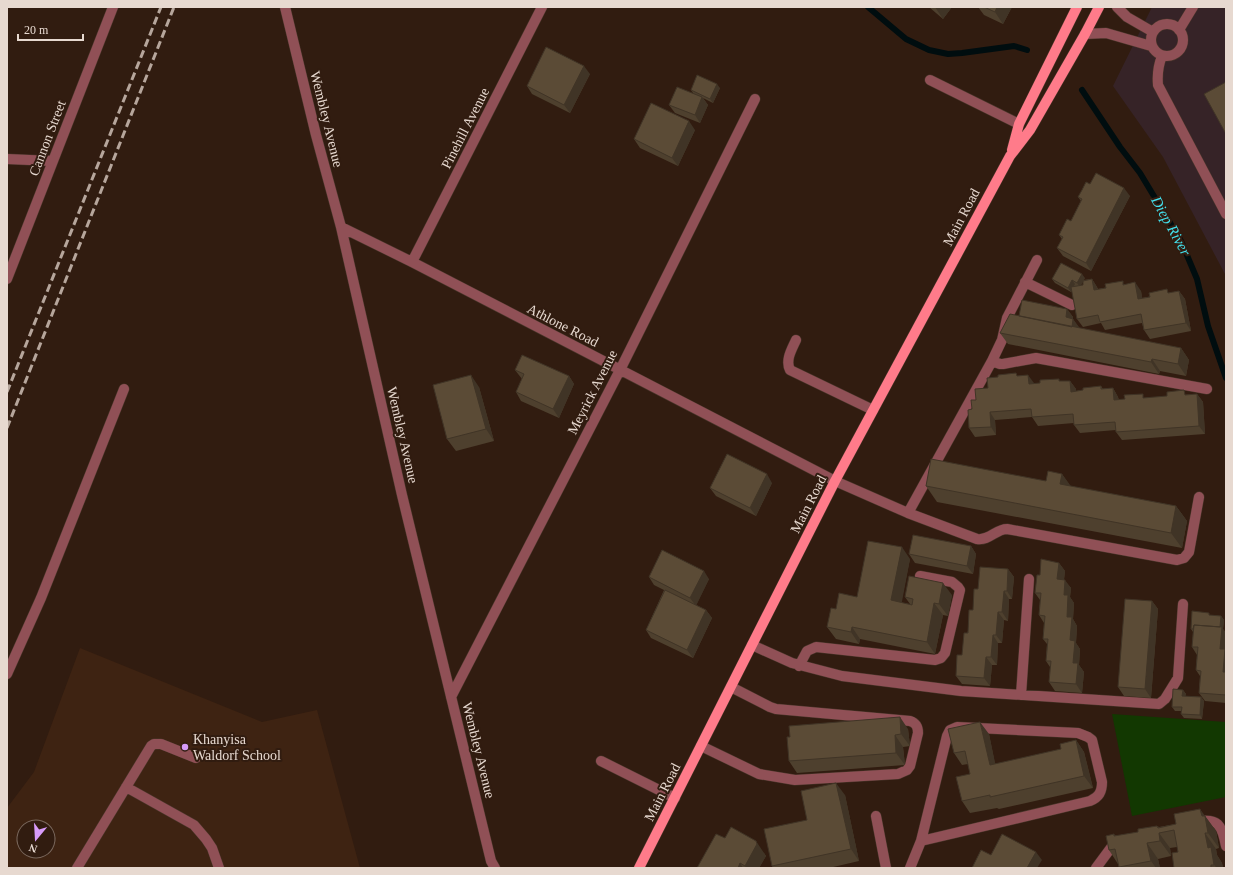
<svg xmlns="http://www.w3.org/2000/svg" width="1233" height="875" viewBox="0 0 1233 875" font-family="'Times New Roman',serif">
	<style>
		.commercial { fill: #362327 }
		.built { fill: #3e2312; fill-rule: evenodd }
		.green { fill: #123801 }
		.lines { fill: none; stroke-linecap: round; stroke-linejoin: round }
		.stream { stroke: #000d0f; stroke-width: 6 }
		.minor-casing { stroke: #4a362b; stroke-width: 11 }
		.major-casing { stroke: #4a362b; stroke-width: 11 }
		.minor { stroke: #905056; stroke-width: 10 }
		.major { stroke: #ff7b8a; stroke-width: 10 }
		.rail { stroke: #b6a69c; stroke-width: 3; stroke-dasharray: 8 4; stroke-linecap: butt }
		.wall { fill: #4e402e; fill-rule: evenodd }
		.shaded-wall { fill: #403426 }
		.building { fill: #5b4b36; stroke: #403426 }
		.poi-dot { fill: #d79bf9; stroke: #311c10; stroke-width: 1.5 }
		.labels { text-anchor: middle; stroke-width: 4; stroke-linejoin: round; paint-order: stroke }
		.street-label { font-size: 14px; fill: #e7d9d0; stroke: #311c10 }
		.poi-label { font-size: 14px; fill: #e7d9d0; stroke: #311c10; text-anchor: start }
		.water-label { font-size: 15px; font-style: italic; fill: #43e0ed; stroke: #311c10 }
	</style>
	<rect width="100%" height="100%" fill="#311c10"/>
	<path class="commercial" d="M1152,7H1226V276L1163,157L1113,86Z"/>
	<path class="built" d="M80,648L262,722L317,710L360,868H7V808L34,772ZM24,827H48V851H24Z"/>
	<path class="green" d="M1112,714L1226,722V797L1132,816Z"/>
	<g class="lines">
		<path class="stream" d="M868,7L906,39L929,50L948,54L962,53L1014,46L1027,50
			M1082,90L1120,147L1140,173L1181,241L1197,279L1208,326L1226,378"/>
		<g class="minor-casing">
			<path id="minor" d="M285,7L316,135L341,227L402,495L491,861L495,868
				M1117,7L1127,17L1153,32
				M1151 40a16 16 0 1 1 32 0a16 16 0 1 1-32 0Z
				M1179,30L1193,7
				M1085,34L1106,33L1151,46
				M1162,56C1158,66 1157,74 1158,85L1226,214
				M930,80L1019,124
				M7,159L53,161
				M341,227L412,262L835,481L908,513L977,539C989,541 996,529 1007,529L1177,560L1184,558L1189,552L1199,497
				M412,262L542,7
				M7,279L113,7
				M1025,282L1072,305
				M796,340C792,349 785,360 790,370L873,410
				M992,361L1000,364H1003L1036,358L1207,389
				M908,513L992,361L1002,340L1007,318L1037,260
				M752,645L792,663L842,676L961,691L1159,704L1165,699L1178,678L1183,604
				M799,666L807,651L816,647L935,660L941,658L945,653L960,590L958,587L952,582L920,576
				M7,674L41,598L124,389
				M1021,695L1029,579
				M451,697L620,370L755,99
				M701,746L759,774L795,780L898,774L907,770L910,766L918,733C918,726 916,723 910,721L776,709L770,707L731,687
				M601,761L675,798
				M126,787L194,825L206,839L212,848L219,868
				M876,816L886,868
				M1195,822C1218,817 1222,825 1226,846
				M77,868L151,746L154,744H161L196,758
				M910,868L921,841L947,736L950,730L957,727L1078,733L1088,737L1092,740L1102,782C1102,792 1099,797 1090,801L921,841
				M1096,868L1116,841"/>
		</g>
		<g class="major-casing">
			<path id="major" d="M1012,150L1019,124L1077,7
				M639,868L835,481L1010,156L1030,130L1085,34L1099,7"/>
		</g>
		<use href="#minor" class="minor"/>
		<use href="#major" class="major"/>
		<path class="rail" d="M7,392L161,7
			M7,428L174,7"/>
	</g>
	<path class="wall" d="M929,7H952L943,19Z
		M978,7H1012L1003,24L984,15Z
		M590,74L570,113L532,94L527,86Z
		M720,88L713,103L703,98L708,105L700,123L675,113L669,105L693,93L691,90Z
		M695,130L678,166L640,148L634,139Z
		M1090,184L1130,196L1091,271L1063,256L1057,248L1062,239L1059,235L1071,221L1081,201L1078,197Z
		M1085,278L1083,280L1092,279L1097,287L1098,289L1125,284L1141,291L1142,298L1179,291L1185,299L1191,331L1150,339L1144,330L1142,323L1105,330L1101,323L1083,327L1077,319L1072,290L1071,292L1055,283L1052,279ZM1083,281V285H1081Z
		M1067,309L1073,317V319L1079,328L1181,348L1189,360L1186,376L1160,371L1159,374L1008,344L1000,333L1019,316Z
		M515,370L569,376L574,384L559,418L521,401L516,392L522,379Z
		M1018,376L1034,384L1070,381L1076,389V391L1083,390L1101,386L1103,389L1113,388L1118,397L1119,400L1197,394L1203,402L1205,434L1122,440L1116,432V430L1080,433L1074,425V423L1038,426L1032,417L995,420L996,435L975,437L969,428L972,409L976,400L988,388Z
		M479,387L494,441L456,451L447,439Z
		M1062,474L1070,486L1176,506L1187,521L1182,548L937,502L926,486L1046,481Z
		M772,483L756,516L716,496L710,488Z
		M971,546L976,554L973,574L915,563L909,554Z
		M910,559L901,603L910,604L905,597L952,595L948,616L943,615L935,654L860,639L859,644L836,639L827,627L836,609L857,597Z
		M1059,563L1065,571L1064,580L1071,588L1070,597L1074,603L1073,619L1077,626L1076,643L1080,649L1079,665L1084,672L1082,693L1055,691L1049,682L1050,667L1046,661L1047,644L1043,639L1044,623L1039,615L1040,600L1035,593L1040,575Z
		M1008,569L1014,577L1012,599H1009L1008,621L1004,620L1002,643H998L997,665H992L990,686L962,684L956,676L962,655L973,610L978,589Z
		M649,577L709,579L696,605L706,610L712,618L693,658L651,638L646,630L664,590L654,585Z
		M1152,601L1158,609L1151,698L1124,696L1118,687Z
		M1211,615L1221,616L1224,620L1223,629L1226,633V703L1205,701L1199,693L1200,676L1196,670L1197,655L1192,647L1193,632L1191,629Z
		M1183,690L1186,694L1185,696L1201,697L1204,701L1202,719L1184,718L1181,714V711H1175L1172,707Z
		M908,729L910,746L903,747L905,765L797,773L789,761Z
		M989,734L995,764L1061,749L1076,740L1084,752L1093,788L999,809L997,808L970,813L962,801L970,774L968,764L962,765L954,753Z
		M845,795L859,861L829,868H773L772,866L807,820Z
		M1205,816L1216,831L1219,848L1216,849L1217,855L1222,863L1223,868H1174L1178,852L1177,847L1170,848L1171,856L1158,859L1160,868H1120L1118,864L1109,850L1114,834L1115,836L1138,832L1157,826L1159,827L1176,824Z
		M725,838L764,853L766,856L759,868H697Z"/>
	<path class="shaded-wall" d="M935,7H952L943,19Z
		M997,7H1012L1003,24L995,12Z
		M584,66L590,74L570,113L564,105Z
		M717,84L720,88L713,103L710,99Z
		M702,97L708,105L700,123L695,115Z
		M689,121L695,130L678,166L672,158Z
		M1124,188L1130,196L1091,271L1086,263Z
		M1082,274L1085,278L1080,287L1077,283Z
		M1092,279L1097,287L1099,298L1094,290Z
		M1072,280L1075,284L1071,292L1068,288Z
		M1135,282L1141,291L1144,307L1138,299Z
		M1179,291L1185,299L1191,331L1186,323Z
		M1067,309L1073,317L1071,326L1066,317Z
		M1073,319L1079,327L1077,337L1071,329Z
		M1181,348L1189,360L1186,376L1178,364Z
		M1152,359L1160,371L1159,374L1151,362Z
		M471,375L479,387L494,441L486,429Z
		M1028,375L1034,383L1035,392L1029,384Z
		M569,376L574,384L559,418L553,409Z
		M1070,381L1076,389L1077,400L1071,392Z
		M1113,388L1118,397L1119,408L1114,400Z
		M1197,394L1203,402L1205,434L1199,426Z
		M990,412L995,420L996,435L991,427Z
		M767,474L772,483L756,516L750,508Z
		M1062,474L1073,489L1060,484Z
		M1176,506L1187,521L1182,548L1171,533Z
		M971,546L976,554L973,574L967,566Z
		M902,547L910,559L900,612L891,600Z
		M1059,563L1065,571L1063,587L1057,579Z
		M1008,569L1014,577L1012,599L1007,591Z
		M704,571L709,579L696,606L690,598Z
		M1065,580L1071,588L1070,597L1074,603L1073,619L1077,626L1076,643L1080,649L1079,665L1084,672L1082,693L1076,684L1073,663L1064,595Z
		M943,583L952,595L948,616L939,604Z
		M1004,591L1009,599L1008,621L1002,612Z
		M1152,601L1158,609L1151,698L1145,689Z
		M934,603L943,615L935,654L927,642Z
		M706,610L712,618L693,658L687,650Z
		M998,612L1004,620L1002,643L996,635Z
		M1221,616L1224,620L1223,629L1226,633V676L1223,672L1220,649V631Z
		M852,627L860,639L859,644L851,632Z
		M993,635L998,643L997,665L991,657Z
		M986,657L992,665L990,686L984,678Z
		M1183,690L1186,694L1185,700L1182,696Z
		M1201,697L1204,701L1202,719L1200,715Z
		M900,717L908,729L910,746L901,734Z
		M980,722L989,734L998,777L990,765Z
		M895,735L903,747L905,765L896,753Z
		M1076,740L1084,752L1093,788L1084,776Z
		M836,783L845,795L859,861L851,849Z
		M1200,809L1216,831L1219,848L1208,833L1202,816Z
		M1159,833L1170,848L1171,856L1160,841Z
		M1205,833L1216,849L1217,855L1222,863L1223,868H1217L1214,865L1208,848Z
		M756,841L766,856L759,868H746L745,866Z
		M1147,843L1158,859L1160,868H1156L1151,861Z
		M1036,852L1042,860L1037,868H1027Z
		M740,863L743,868H738Z"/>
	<path class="building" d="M984,7H997L995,12Z
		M546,47L584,66L564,105L527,86Z
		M697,75L717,84L710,99L691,90Z
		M1226,82V134L1204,94Z
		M677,87L702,97L695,115L669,105Z
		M651,103L689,121L672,158L634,139Z
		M1096,173L1124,188L1086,263L1057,248L1063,237L1059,235L1067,219L1071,221L1082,199L1078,197L1082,190L1086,182L1090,184Z
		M1061,263L1082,274L1077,283L1072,280L1068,288L1052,279Z
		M1092,279L1094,290L1106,288L1105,284L1123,281V285L1135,282L1138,299L1150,297L1149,293L1167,289L1168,293L1179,291L1186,323L1144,330L1141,314L1100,322L1098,315L1077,319L1071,287L1083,285V281Z
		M1022,300L1067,309L1066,317L1073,319L1072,327L1019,316Z
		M1010,314L1181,348L1178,364L1152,359L1151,362L1000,333Z
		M522,355L569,376L553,409L516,392L524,374L515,370Z
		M1016,373L1017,376L1028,375L1029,384L1040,383V380L1059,379V381H1070L1071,392L1083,390V388L1101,386V389L1113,388L1114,400L1125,399L1124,395L1143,394V398L1167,396V392L1184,390L1185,395L1197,394L1199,426L1116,432L1115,422L1074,425L1073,414L1032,417L1031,409L990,412L991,427L969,428L968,410L972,409L971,400H976L975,389L988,388L987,378L998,377V375Z
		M471,375L486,429L447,439L433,385Z
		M727,454L767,474L750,508L710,488Z
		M931,459L1046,481L1048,471L1062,474L1060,484L1176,506L1171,533L926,486Z
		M913,535L971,546L967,566L909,554Z
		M868,541L902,547L891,600L912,605L913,599L905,597L909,576L943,583L939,604L934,603L927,642L852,627L851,632L827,627L831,608L836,609L839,593L857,597Z
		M662,550L704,571L690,598L649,577Z
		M1041,559L1059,563L1057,579L1065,580L1064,595H1068L1067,617H1072L1070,640L1075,641L1073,663H1078L1076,684L1049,682L1051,661H1046L1048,639H1043L1045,616L1039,615L1041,593H1035L1037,575H1040Z
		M980,567L1008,569L1007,591H1004L1002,612H998L996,635H993L991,657H986L984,678L956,676L957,655H962L964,633H968L969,610H973L974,589H978Z
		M665,590L706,610L687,650L646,630Z
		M1125,599L1152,601L1145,689L1118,687Z
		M1192,611L1209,613V615L1221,616L1220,627L1194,625L1193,629H1191Z
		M1194,625L1222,627L1220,649H1225L1223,672H1226V695L1199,693L1201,671L1196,670L1198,647H1192Z
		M1173,689L1183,690L1182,696L1201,697L1200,715L1181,714L1182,707H1172Z
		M900,717L901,734L895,735L896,753L789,761L787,737H790L789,726Z
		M980,722L990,765L1061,749L1060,744L1076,740L1084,776L990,797V795L962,801L956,777L970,774L965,751L954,753L948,729Z
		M836,783L851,849L772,866L764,829L807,820L801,791Z
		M1200,809L1202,816H1205L1208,833H1205L1208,848L1211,847L1214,865H1211V868H1174L1172,853L1178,852L1174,830L1159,833L1160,841L1147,843L1151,861L1119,867L1115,849L1109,850L1106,836L1114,834V836L1138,832V829L1157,826L1158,828L1176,824L1174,814Z
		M731,827L756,841L757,844L745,866L740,863L738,868H697L716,834L725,838Z
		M1002,834L1036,852L1027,868H972L981,850L991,855Z"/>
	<circle class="poi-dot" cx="185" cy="747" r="4"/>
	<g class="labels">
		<g class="street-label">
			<text transform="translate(327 119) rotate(76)" y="5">Wembley Avenue</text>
			<text transform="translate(465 128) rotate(-63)" y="5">Pinehill Avenue</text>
			<text transform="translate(47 138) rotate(-69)" y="5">Cannon Street</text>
			<text transform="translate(961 217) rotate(-62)" y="5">Main Road</text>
			<text transform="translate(563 325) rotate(27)" y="5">Athlone Road</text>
			<text transform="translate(592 392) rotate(-63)" y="5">Meyrick Avenue</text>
			<text transform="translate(403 435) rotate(77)" y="5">Wembley Avenue</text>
			<text transform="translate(808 504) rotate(-63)" y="5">Main Road</text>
			<text transform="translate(479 750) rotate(76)" y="5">Wembley Avenue</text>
			<text transform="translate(662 792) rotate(-63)" y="5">Main Road</text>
		</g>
		<g class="poi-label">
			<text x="193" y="744">Khanyisa<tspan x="193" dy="16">Waldorf School</tspan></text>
		</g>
		<g class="water-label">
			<text transform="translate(1171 226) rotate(61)" y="5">Diep River</text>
		</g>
	</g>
	<rect width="1233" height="875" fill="none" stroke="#e7d9d0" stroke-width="16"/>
	<g transform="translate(36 839) rotate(198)"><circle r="19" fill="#311c10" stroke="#7a685d"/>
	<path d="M0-3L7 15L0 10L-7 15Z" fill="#d79bf9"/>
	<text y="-6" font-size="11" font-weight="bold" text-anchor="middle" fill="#e7d9d0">N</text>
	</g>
	<path d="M18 34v6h65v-6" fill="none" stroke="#e7d9d0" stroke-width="2"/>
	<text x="24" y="34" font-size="12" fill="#e7d9d0" stroke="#311c10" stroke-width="3" paint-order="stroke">20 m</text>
</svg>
